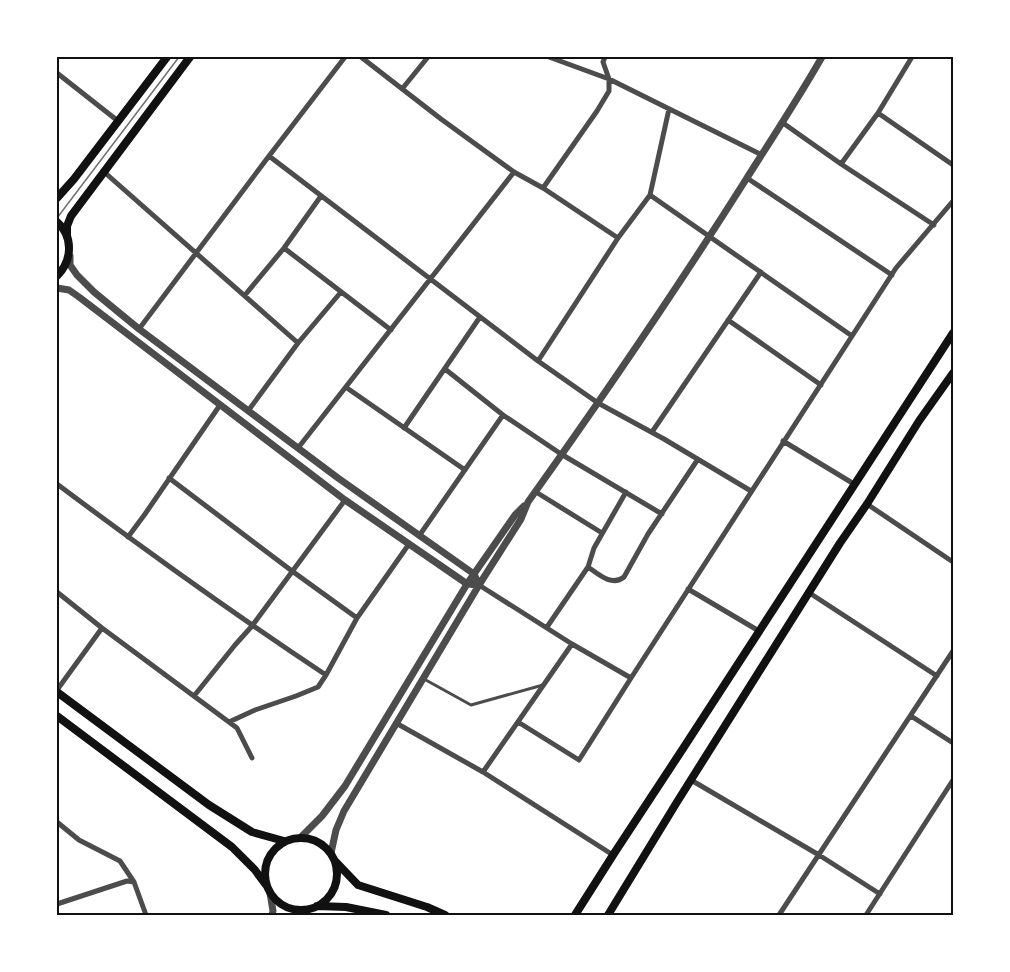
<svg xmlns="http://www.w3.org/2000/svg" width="1010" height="972" viewBox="0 0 1010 972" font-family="Karla,sans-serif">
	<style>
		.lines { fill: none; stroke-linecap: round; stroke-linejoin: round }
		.service { stroke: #4c4c4c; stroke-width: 3 }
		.minor { stroke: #4c4c4c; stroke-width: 5 }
		.tertiary { stroke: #4c4c4c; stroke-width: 7 }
		.secondary { stroke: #111; stroke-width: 8 }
		.primary { stroke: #111; stroke-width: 8 }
		.tram { stroke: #707070; stroke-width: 1.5 }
		.neatline { fill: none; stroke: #111; stroke-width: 2 }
	</style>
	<rect width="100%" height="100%" fill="#fff"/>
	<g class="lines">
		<path class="service" d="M424,679L471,705L543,685"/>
		<path class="minor" d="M361,57L441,119L514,172L543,188L618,238
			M549,57L609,79L762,155
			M57,73L118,121
			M402,89L428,57
			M878,113L953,165
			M783,123L841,164L934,225
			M269,156L538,361L598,403L664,439L751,491
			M841,164L878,113L912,57
			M103,171L298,343
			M747,178L892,275
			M543,188L597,111L609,91V79L603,62L605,57
			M650,195L852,336
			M284,248L391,330
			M245,295L284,248L321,196
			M728,320L821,385
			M139,329L269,156L345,57
			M538,361L618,238L650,195L669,109
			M445,369L503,415L561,454L662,514
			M347,388L465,470
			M248,411L298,343L341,292
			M404,428L480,317
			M652,432L761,272
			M783,441L854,484
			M298,448L514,172
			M169,478L292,571L357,618
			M57,484C145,550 234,614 326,675
			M536,492L602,533
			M867,504L953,562
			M419,536L503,415
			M128,537L145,514L220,405
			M588,567L594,548L626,492
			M479,585L572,644L631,678L896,268L953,201
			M688,589L759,631
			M57,592L102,628L237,728L252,758
			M808,592L937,676
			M547,627L588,567C598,574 612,587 624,577L648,534L698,459
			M57,690L102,628
			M194,696L235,645L252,626L345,500
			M911,716L953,743
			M229,722L255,710L296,696L318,687L326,675L357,618L409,544
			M518,722L579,760L631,678
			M396,723L483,772L613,855
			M483,772L572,644
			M691,780L819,855L880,894
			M57,822L79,840L120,861L134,882
			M57,904L127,881L134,882L146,915
			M779,915L953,651
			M866,915L953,780"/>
		<path class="tertiary" d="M57,288L69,290L79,297L345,500L460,579L467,584L479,585L474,574L338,478L139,329L94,292L77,275L70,265V256
			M301,837L322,816L345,786L467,584L515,515L524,506
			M331,853L336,830L344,811L479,585L521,519L528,502C603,397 676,290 745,181C771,140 798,99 822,57
			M270,893L273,911L272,915
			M299,915L309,909"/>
		<path class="secondary" d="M57,198L74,179L167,57
			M57,222C74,237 72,261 57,276
			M67,236V226L71,216L190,57
			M57,692L209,805L252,832L284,841
			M57,716L232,847L255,870L266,885
			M265 874a36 36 0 1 1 72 0a36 36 0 1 1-72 0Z
			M336,862L358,885L427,907L445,915
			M317,906L346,907L386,915"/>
		<path class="primary" d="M575,915L615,852L684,747L953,333
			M608,915L677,802L840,543L867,504L919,421L953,373"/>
		<path class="tram" d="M57,218L179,57"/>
	</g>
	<rect width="1010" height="972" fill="none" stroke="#ffffff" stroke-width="117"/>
	<rect x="58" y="58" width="894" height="856" class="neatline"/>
</svg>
